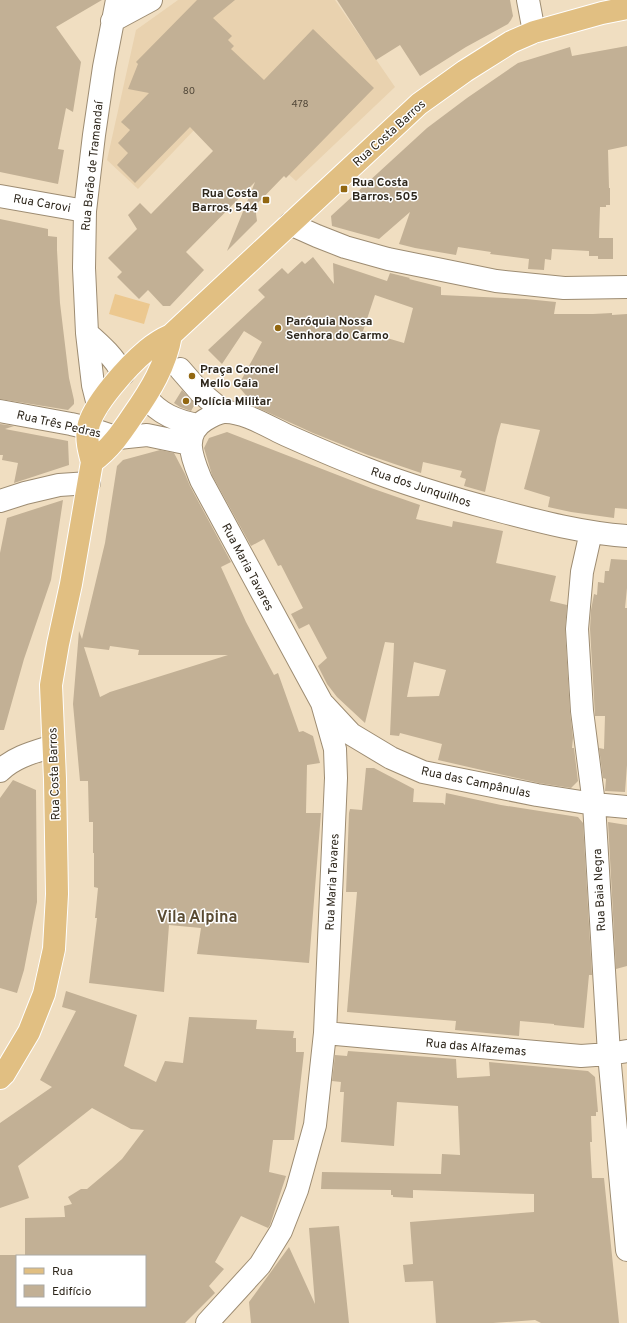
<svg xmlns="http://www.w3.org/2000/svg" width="627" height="1323" viewBox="0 0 627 1323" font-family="Overpass,sans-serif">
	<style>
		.built { fill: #e9d2af }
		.green { fill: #ecc88f }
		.building { fill: #c2b095; fill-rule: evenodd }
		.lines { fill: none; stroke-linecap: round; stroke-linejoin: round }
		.minor-casing { stroke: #9d8c72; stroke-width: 24 }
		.major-casing { stroke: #fff; stroke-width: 24 }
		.minor { stroke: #fff; stroke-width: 22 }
		.major { stroke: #e1bf82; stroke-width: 22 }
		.poi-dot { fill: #926711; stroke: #fff; stroke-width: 1.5 }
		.labels { text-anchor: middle; stroke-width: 3; stroke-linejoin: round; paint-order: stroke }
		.number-label { font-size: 10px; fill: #53493a }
		.street-label { font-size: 12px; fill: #2e271c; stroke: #fff }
		.poi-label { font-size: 12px; font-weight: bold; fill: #2e271c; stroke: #fff; text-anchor: start }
		.district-label { font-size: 16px; font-weight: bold; fill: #5a4b32; stroke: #fff }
	</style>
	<rect width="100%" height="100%" fill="#f0dec1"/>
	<path class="built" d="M178,0H335L395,87L296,181L215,108L138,189L107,160L136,30Z"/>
	<path class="green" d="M115,294L150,304L144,324L109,314Z"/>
	<path class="building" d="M0,0H102L56,27L81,62L73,112L66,108L58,149L64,150L58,184L0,172Z
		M197,0H235L213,18L232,36L228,40L234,46L231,49L264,80L313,29L374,88L286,178L284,176L255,206L257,221L227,251L255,182L186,252L204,270L170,306H163L148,290L139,299L117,277L122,272L108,258L137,229L128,215L140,203L151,214L213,151L190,127L135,183L117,165L128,153L118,143L130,130L121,122L149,93L128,89L138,64L136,62Z
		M337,0H510L513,16L511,20L508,24L466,47L420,76L400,45L376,60Z
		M627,46V146L608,150L609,188H610V205H606V207H600L599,238H613V259H598V256H589V251L552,249L551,260L545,259L544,270L528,269L529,259L490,254L491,252L458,247L456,255L415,248L399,244L410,212L379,239L332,226L331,216L427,128L467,98L518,63L570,47L572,56Z
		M0,219L48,229V236L57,237V250L60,303L69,378L74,400V404L68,410L0,399Z
		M313,257L334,284L333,263L387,281L390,273L410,278L409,279L441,287V295L526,299L556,302L554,314H593L612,313V315L627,314V509L615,508L614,518L571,512L548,507L550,497L524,489L540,430L501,423L497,437L485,492L464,486L466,479L460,477L462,471L423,462L421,473L368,455L313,433L256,407L238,386L262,342L244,331L222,364L208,350L265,297L258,290L282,268L288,274L302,261L305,264ZM375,295L413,308L404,343L363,331Z
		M182,390L195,404L191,411L180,407L174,403Z
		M0,424L14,426L5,429L68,441L69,465L14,483L18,463L2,460L3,455H0Z
		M227,432L371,488L420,505L416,519L452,527L453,521L503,531L496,563L556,576L550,601L567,605L565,630L570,712L573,738L572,748H574L578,781L571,788L539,783L438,760L442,744L400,733L399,736L390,735L394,643L385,642L365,723L337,697L327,684L318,666L327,658L309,624L299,629L291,614L303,608L281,565L278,566L264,539L251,546L212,475L204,448L209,438ZM414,662L446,670L439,696L407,697Z
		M160,450L174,453L185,474L190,486L231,562L221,567L246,622L274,675L278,673L299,732L303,731L313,736L320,763L307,765L306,813H321L309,963L197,954L201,928L169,925L164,992L89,983L97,918H95L98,888L94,887V853H93V822H89L88,781H80L73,704L79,631L82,639L105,543L117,466L123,460ZM110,646L139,650L138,655H228L110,692L100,697L84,647L109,650Z
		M63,500L51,580L24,659L4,730H0V553L7,518Z
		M611,559L627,560V588L625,608H627V765L625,792L605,791L606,779L603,778L599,748L604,749L605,716H595L590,629L591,610L594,594L597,595L598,582L604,583L605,571H609Z
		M366,768H374L414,789L413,802L443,803L445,805L446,793L501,805L578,817L583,823L592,975H589L584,1028L554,1025V1024L520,1021L519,1036L455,1030L456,1021L347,1012L357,892H346L349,813L350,809L362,810Z
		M13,780L36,790L37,902L24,970L17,993L0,988V798Z
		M608,822L627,825V966L616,969Z
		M66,991L137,1015L124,1066L156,1082L165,1061L183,1063L189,1017L257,1020L256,1029L294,1031L293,1038H296V1052H304L294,1140H273L269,1172L286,1176L270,1225L268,1228L241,1216L215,1262L224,1269L209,1286L215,1293L185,1323H0V1255H17V1306H145V1256H25V1218L65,1217L64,1206L72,1204L68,1197L81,1189H87L112,1168L122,1159L144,1130L131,1129L92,1108L18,1166L29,1198L0,1208V1123L52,1087L40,1080L76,1011L62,1007Z
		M348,1051L456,1059L457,1078L490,1076L489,1062L588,1071L595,1077L598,1112H596V1116H591L592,1142H590L592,1178H604L619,1323H541L535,1320L493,1323H436L433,1281L405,1282L403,1265L413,1264L410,1222L534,1212V1194L413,1190V1198L393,1197V1195H391V1190L321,1189L322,1172L441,1174L442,1154L460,1155L458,1106L397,1102L394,1146L341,1142L344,1092H340L341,1082L332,1081L335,1055L347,1056Z
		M339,1226L349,1323H251L249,1302L289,1247L315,1304L309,1228Z"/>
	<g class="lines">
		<g class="minor-casing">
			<path id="minor" d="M528,0L534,32
				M112,21L151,0
				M0,196L85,211
				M290,224L317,236L345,247L388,259L496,281L564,288L627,287
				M87,333C102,346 114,357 123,374
				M180,369L200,392L224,412
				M146,397C159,414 177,421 198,425
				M98,405L93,385L87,333L84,268L85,211L94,135L104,67L117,0
				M0,411L71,424L88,428L118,438L147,435L190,444
				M0,501L25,493L59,485L89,483
				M591,532L582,572L577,629L582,711L594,804L609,1054L627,1250
				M324,705L351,734L391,758L423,772L537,795L594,804L627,807
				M0,771C14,757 34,752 53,746
				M325,1033L581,1056L609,1054L627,1051
				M207,1323L260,1265L281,1231L297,1190L315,1125L325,1033L336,778L335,749L322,703L201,480C193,460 181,435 205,420C210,417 218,413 224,412C243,411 269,427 286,435C313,447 340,459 367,469C410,486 455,499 500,511C541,522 584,533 627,536"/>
		</g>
		<g class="major-casing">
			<path id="major" d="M92,462C110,449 121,433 133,415C150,391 166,365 171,335
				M0,1078L4,1074L29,1032L44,994L54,949L57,894L55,779L51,685L58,644L71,584L92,462C89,451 86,440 88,428C92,405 129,365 147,350C154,344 162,339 171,335L419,104L465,71L511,42L534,32L602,13L627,8"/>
		</g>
		<use href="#minor" class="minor"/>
		<use href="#major" class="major"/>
	</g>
	<g class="poi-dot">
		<rect x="340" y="185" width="8" height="8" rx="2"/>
		<rect x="262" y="196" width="8" height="8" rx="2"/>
		<circle cx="278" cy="328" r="4"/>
		<circle cx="192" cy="376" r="4"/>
		<circle cx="186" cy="401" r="4"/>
	</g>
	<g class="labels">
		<g class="number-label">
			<text x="189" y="94">80</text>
			<text x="300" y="107">478</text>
		</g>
		<g class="street-label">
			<text transform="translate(389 133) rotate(-42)" y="4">Rua Costa Barros</text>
			<text transform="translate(92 166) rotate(-84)" y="4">Rua Barão de Tramandaí</text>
			<text transform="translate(42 203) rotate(10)" y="4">Rua Carovi</text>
			<text transform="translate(59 424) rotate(13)" y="4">Rua Três Pedras</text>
			<text transform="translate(421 487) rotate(18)" y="4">Rua dos Junquilhos</text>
			<text transform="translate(248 567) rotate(62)" y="4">Rua Maria Tavares</text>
			<text transform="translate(54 774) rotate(-92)" y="4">Rua Costa Barros</text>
			<text transform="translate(476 782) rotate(12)" y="4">Rua das Campânulas</text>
			<text transform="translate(332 882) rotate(-87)" y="4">Rua Maria Tavares</text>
			<text transform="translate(599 890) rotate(-93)" y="4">Rua Baia Negra</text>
			<text transform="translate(476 1047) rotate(5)" y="4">Rua das Alfazemas</text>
		</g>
		<g class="poi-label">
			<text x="352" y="186">Rua Costa<tspan x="352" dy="14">Barros, 505</tspan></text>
			<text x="258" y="197" text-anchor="end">Rua Costa<tspan x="258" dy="14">Barros, 544</tspan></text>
			<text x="286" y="325">Paróquia Nossa<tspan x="286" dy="14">Senhora do Carmo</tspan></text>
			<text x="200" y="373">Praça Coronel<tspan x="200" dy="14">Mello Gaia</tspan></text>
			<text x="194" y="405">Polícia Militar</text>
		</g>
		<g class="district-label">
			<text x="197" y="922">Vila Alpina</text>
		</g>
	</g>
	<rect x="16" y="1255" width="130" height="52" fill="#ffffff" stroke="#aba9a4"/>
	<rect x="24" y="1268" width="20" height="6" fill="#e1bf82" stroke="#aba9a4"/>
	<text x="52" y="1275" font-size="12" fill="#2e271c">Rua</text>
	<rect x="24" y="1285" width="20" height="12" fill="#c2b095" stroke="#aba9a4"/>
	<text x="52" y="1295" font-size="12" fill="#2e271c">Edifício</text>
</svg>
